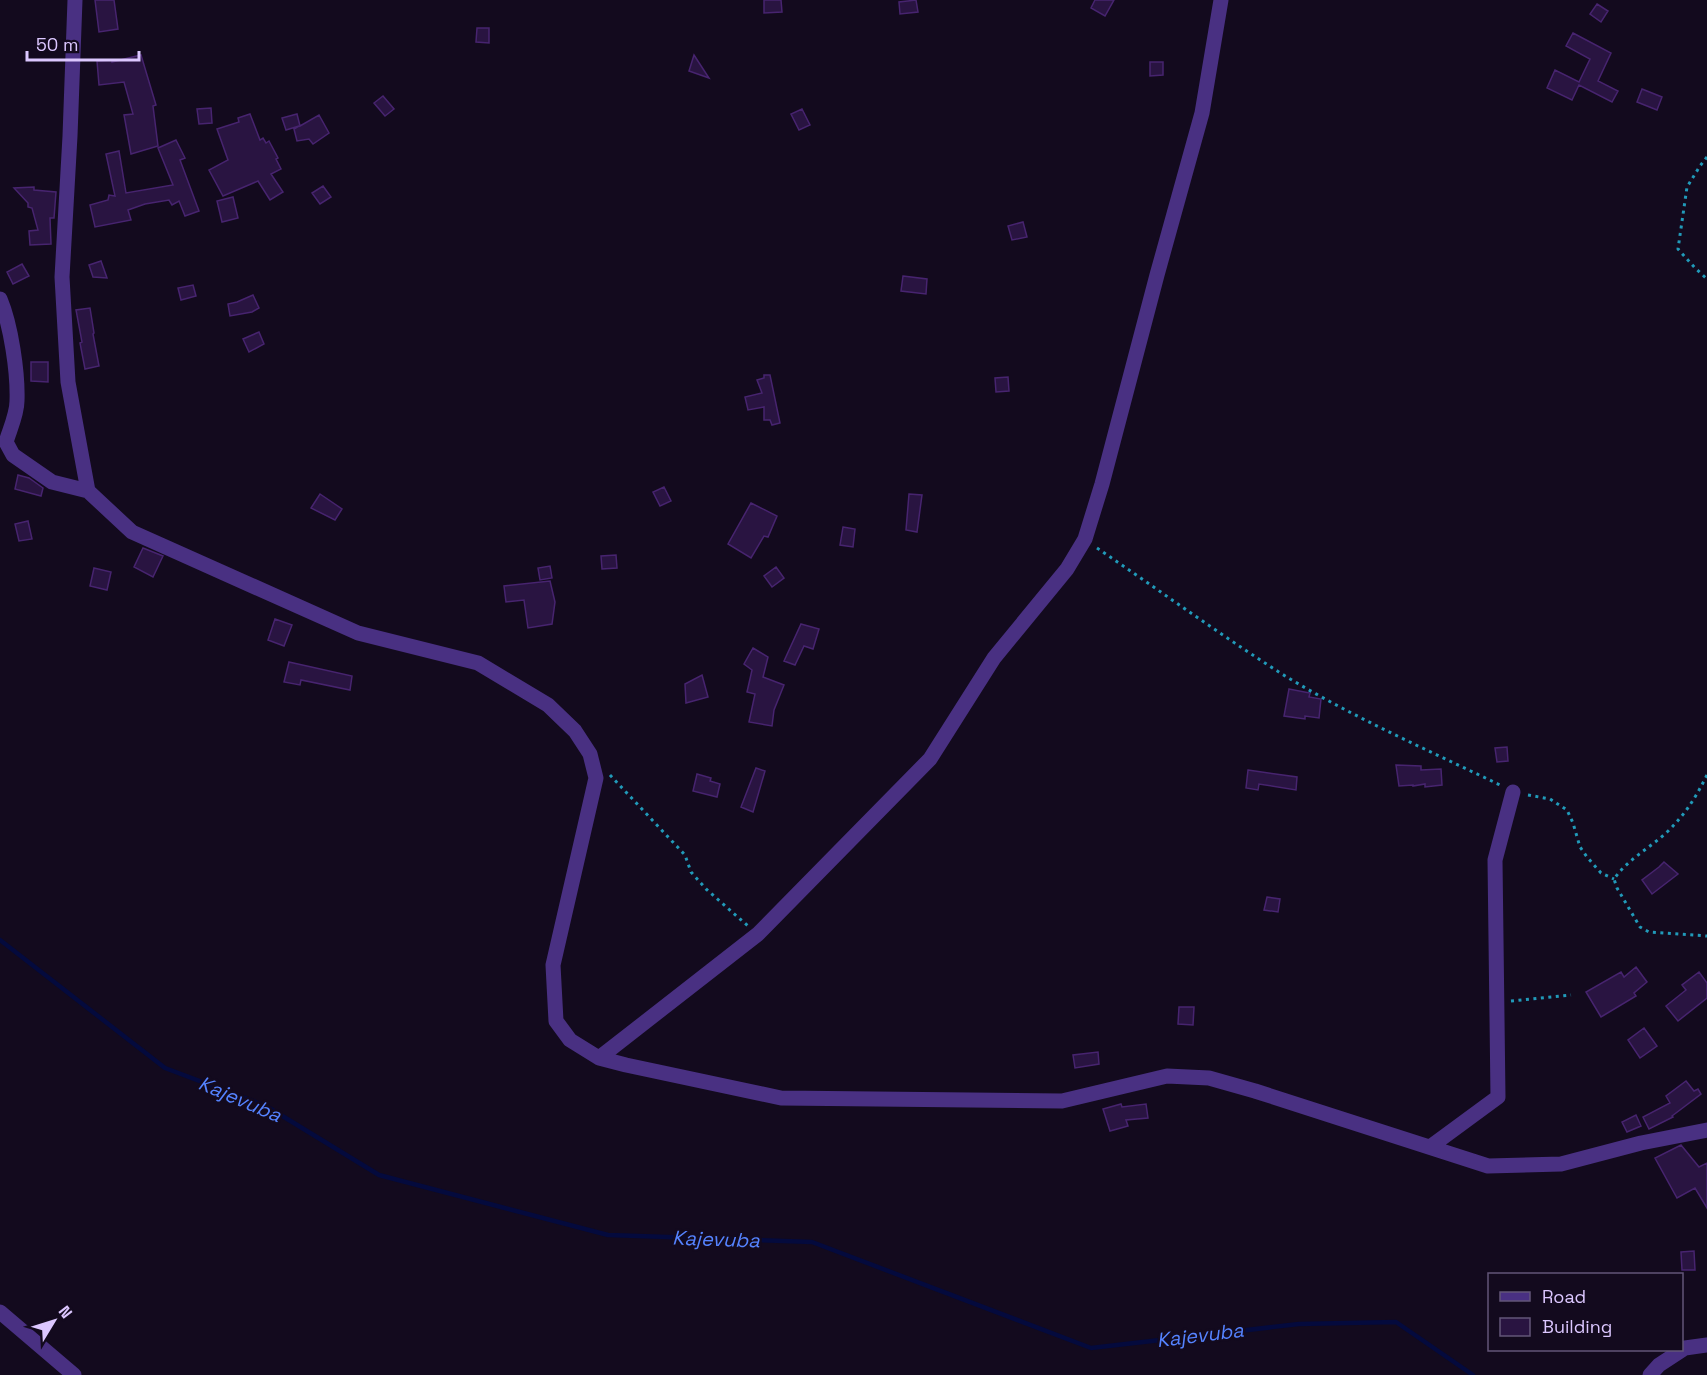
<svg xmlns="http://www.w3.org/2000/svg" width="1707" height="1375" viewBox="0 0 1707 1375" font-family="'Space Grotesk',sans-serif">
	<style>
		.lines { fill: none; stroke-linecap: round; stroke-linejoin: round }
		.stream { stroke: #040a3d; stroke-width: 4.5 }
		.building { fill: #291441; stroke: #47246f; stroke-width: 1.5 }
		.path { stroke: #219ab9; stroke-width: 3; stroke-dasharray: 3 4.5; stroke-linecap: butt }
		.minor { stroke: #493082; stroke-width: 15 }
		.labels { text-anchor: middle; stroke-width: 5; stroke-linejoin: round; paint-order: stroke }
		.water-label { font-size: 20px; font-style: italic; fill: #5583ff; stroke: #130a1e }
	</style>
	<rect width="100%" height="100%" fill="#130a1e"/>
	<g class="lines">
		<path class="stream" d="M0,940L165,1068L266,1106L379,1175L608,1235L812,1242L1091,1348L1299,1324L1396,1322L1473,1375"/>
	</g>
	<path class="building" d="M95,0H114L118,29L99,32Z
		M764,0H781L782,12L764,13Z
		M916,0L918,12L900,14L899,2Z
		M1095,0H1114L1105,16L1091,8Z
		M1597,4L1608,11L1601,22L1590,14Z
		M477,28H489V43L476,42Z
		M1573,33L1611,53L1598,81L1618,91L1612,102L1579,85L1572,100L1547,88L1555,70L1579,82L1590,59L1566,46Z
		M141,55L156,105L153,106L158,146L131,154L124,115L133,114L124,82L99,85L97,61L112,60V62Z
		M694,55L709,78L689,71Z
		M1150,62H1163V75L1150,76Z
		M1642,89L1662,97L1657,110L1637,102Z
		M383,96L394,109L385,116L374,103Z
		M211,108L212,123L199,124L197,109Z
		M802,109L810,125L799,130L791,114Z
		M250,114L260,140L263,138L266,143L269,141L278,158L276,159L281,169L271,174L283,192L270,200L258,181L223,196L209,170L228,160L217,129L239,122L238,118Z
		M297,114L300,126L319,115L329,133L313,144L309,139L297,141L294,129L299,126L286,130L282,118Z
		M176,140L185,158L180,160L199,211L185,216L179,201L172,205L169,200L145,204L128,210L131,220L95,227L90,205L108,200L109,195L115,196L106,154L119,151L126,193L173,185L158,148Z
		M323,186L331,197L320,204L312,193Z
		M34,187V190L56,192L54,218H50L51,244L30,245L29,231L38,230L32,208L28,207V203L14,188Z
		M233,197L238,218L222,222L217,201Z
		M1023,222L1027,237L1012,240L1008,226Z
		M101,261L107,278L93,277L89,265Z
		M22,264L29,276L13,284L7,272Z
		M903,276L927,279L926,294L901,291Z
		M193,285L196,296L181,300L178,288Z
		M253,295L259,308L252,312L230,316L228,304L237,302Z
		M90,308L94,333L93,334L99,366L85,369L80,343L82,342L76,310Z
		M259,332L264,344L249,352L243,339Z
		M31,362H48V382L31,381Z
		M764,375H770L780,423L772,425L770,420H764V407L748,410L745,397L762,393L757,380L764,378Z
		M1008,377L1009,391L996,392L995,378Z
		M18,475L29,478L43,488L41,496L15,489Z
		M664,487L671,501L660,506L653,492Z
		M320,494L342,509L335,520L311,508Z
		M909,494L922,495L917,532L906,530Z
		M751,503L777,516L768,537L764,536L751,558L728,544Z
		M28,521L32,539L19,541L15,524Z
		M843,527L855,529L853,547L840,545Z
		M143,548L163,556L153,577L134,567Z
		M616,555L617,568L602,569L601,556Z
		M550,566L552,578L540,580L538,568Z
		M776,567L784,578L772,587L764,576Z
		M94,568L111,572L107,590L90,586Z
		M550,581L555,602L552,624L528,628L524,600L506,602L504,586Z
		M275,619L292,625L284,646L268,640Z
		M801,624L819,629L813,649L804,646L795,665L784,661Z
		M753,648L768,657L763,677L784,685L774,710L772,726L749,722L755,694L747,692L752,670L744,664Z
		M289,662L352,676L350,690L301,680L300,685L284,682Z
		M702,675L708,697L686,703L685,684Z
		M1289,689L1310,693L1309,697L1321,699L1319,718L1305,716V719L1284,716Z
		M1507,747L1508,761L1497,762L1495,748Z
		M1396,765L1421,766V770L1441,769L1442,785L1425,787V784L1413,786V785L1399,786Z
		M756,768L765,771L753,812L741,807Z
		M1248,770L1297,777L1296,790L1259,784L1258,790L1246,788Z
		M697,774L711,778L710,781L720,784L717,797L693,791Z
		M1664,862L1678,874L1652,894L1642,880L1659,867Z
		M1267,897L1280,899L1278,912L1264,910Z
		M1636,967L1647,982L1634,993L1636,996L1601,1017L1586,992L1621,972L1624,977Z
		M1699,972L1707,983V998L1678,1021L1666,1006L1686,990L1682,985Z
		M1179,1007H1194L1193,1025L1178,1024Z
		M1644,1028L1657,1046L1640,1058L1628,1040Z
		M1098,1052L1099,1064L1075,1068L1073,1055Z
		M1686,1081L1694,1091L1698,1089L1701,1094L1672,1116L1673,1117L1649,1129L1643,1117L1670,1103L1666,1096Z
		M1121,1104L1122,1107L1146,1104L1148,1118L1126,1120L1128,1126L1110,1131L1103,1109Z
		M1636,1115L1641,1126L1627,1132L1622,1122Z
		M1681,1145L1699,1167L1707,1163V1208L1695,1188L1677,1198L1655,1158Z
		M1694,1251L1695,1270H1682L1681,1252Z"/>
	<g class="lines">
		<path class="path" d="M1707,157L1700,166L1687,187L1678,249L1695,268L1707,279
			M1097,548C1159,590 1219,634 1282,674C1352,717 1428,750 1502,786
			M610,775L685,855L691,872L706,889L748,926
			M1707,775C1696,797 1685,815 1667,832C1650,848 1628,859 1614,879L1617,888L1640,927L1649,932L1707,936
			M1528,795L1550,799L1567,810L1573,823L1580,847L1587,857L1601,873L1614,879
			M1511,1001L1571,995"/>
		<path class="minor" d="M75,0L70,136L62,277L68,382L88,491
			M0,299C11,325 18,373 17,401C17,414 10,429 6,442L13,455L52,482L88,491L132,532L358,633L478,663L548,705L575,731L590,754L596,778L553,965L556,1021L570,1040L599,1058L626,1065L781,1098L1062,1101L1167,1076L1209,1078L1255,1091L1488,1166L1561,1164L1641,1143L1707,1130
			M599,1058L758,934L930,759L994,658L1067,569L1085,539L1102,484L1157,275L1202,113L1221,0
			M1430,1147L1498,1097L1495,860L1513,792
			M0,1312L74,1375
			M1650,1375L1659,1365L1685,1348L1707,1345"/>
	</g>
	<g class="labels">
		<g class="water-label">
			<text transform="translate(240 1099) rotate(23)" y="7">Kajevuba</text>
			<text transform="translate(716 1239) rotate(2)" y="7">Kajevuba</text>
			<text transform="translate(1200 1335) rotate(-7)" y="7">Kajevuba</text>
		</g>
	</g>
	<rect x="1488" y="1273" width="195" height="78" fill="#130a1e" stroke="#635678" stroke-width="1.5"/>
	<rect x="1500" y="1292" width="30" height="9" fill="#493082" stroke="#635678" stroke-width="1.5"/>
	<text x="1542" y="1303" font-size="18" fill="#dcc7ff">Road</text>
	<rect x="1500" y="1318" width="30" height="18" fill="#291441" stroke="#635678" stroke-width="1.5"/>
	<text x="1542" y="1333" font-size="18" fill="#dcc7ff">Building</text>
	<g transform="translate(54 1321) rotate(52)" stroke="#130a1e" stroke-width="4.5" paint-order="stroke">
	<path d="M0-4.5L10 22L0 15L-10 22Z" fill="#dcc7ff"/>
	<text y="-9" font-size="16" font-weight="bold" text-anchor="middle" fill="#dcc7ff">N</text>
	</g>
	<path d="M27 51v9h112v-9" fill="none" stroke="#dcc7ff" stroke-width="3"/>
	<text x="36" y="51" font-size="18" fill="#dcc7ff" stroke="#130a1e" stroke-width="4.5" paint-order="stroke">50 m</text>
</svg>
